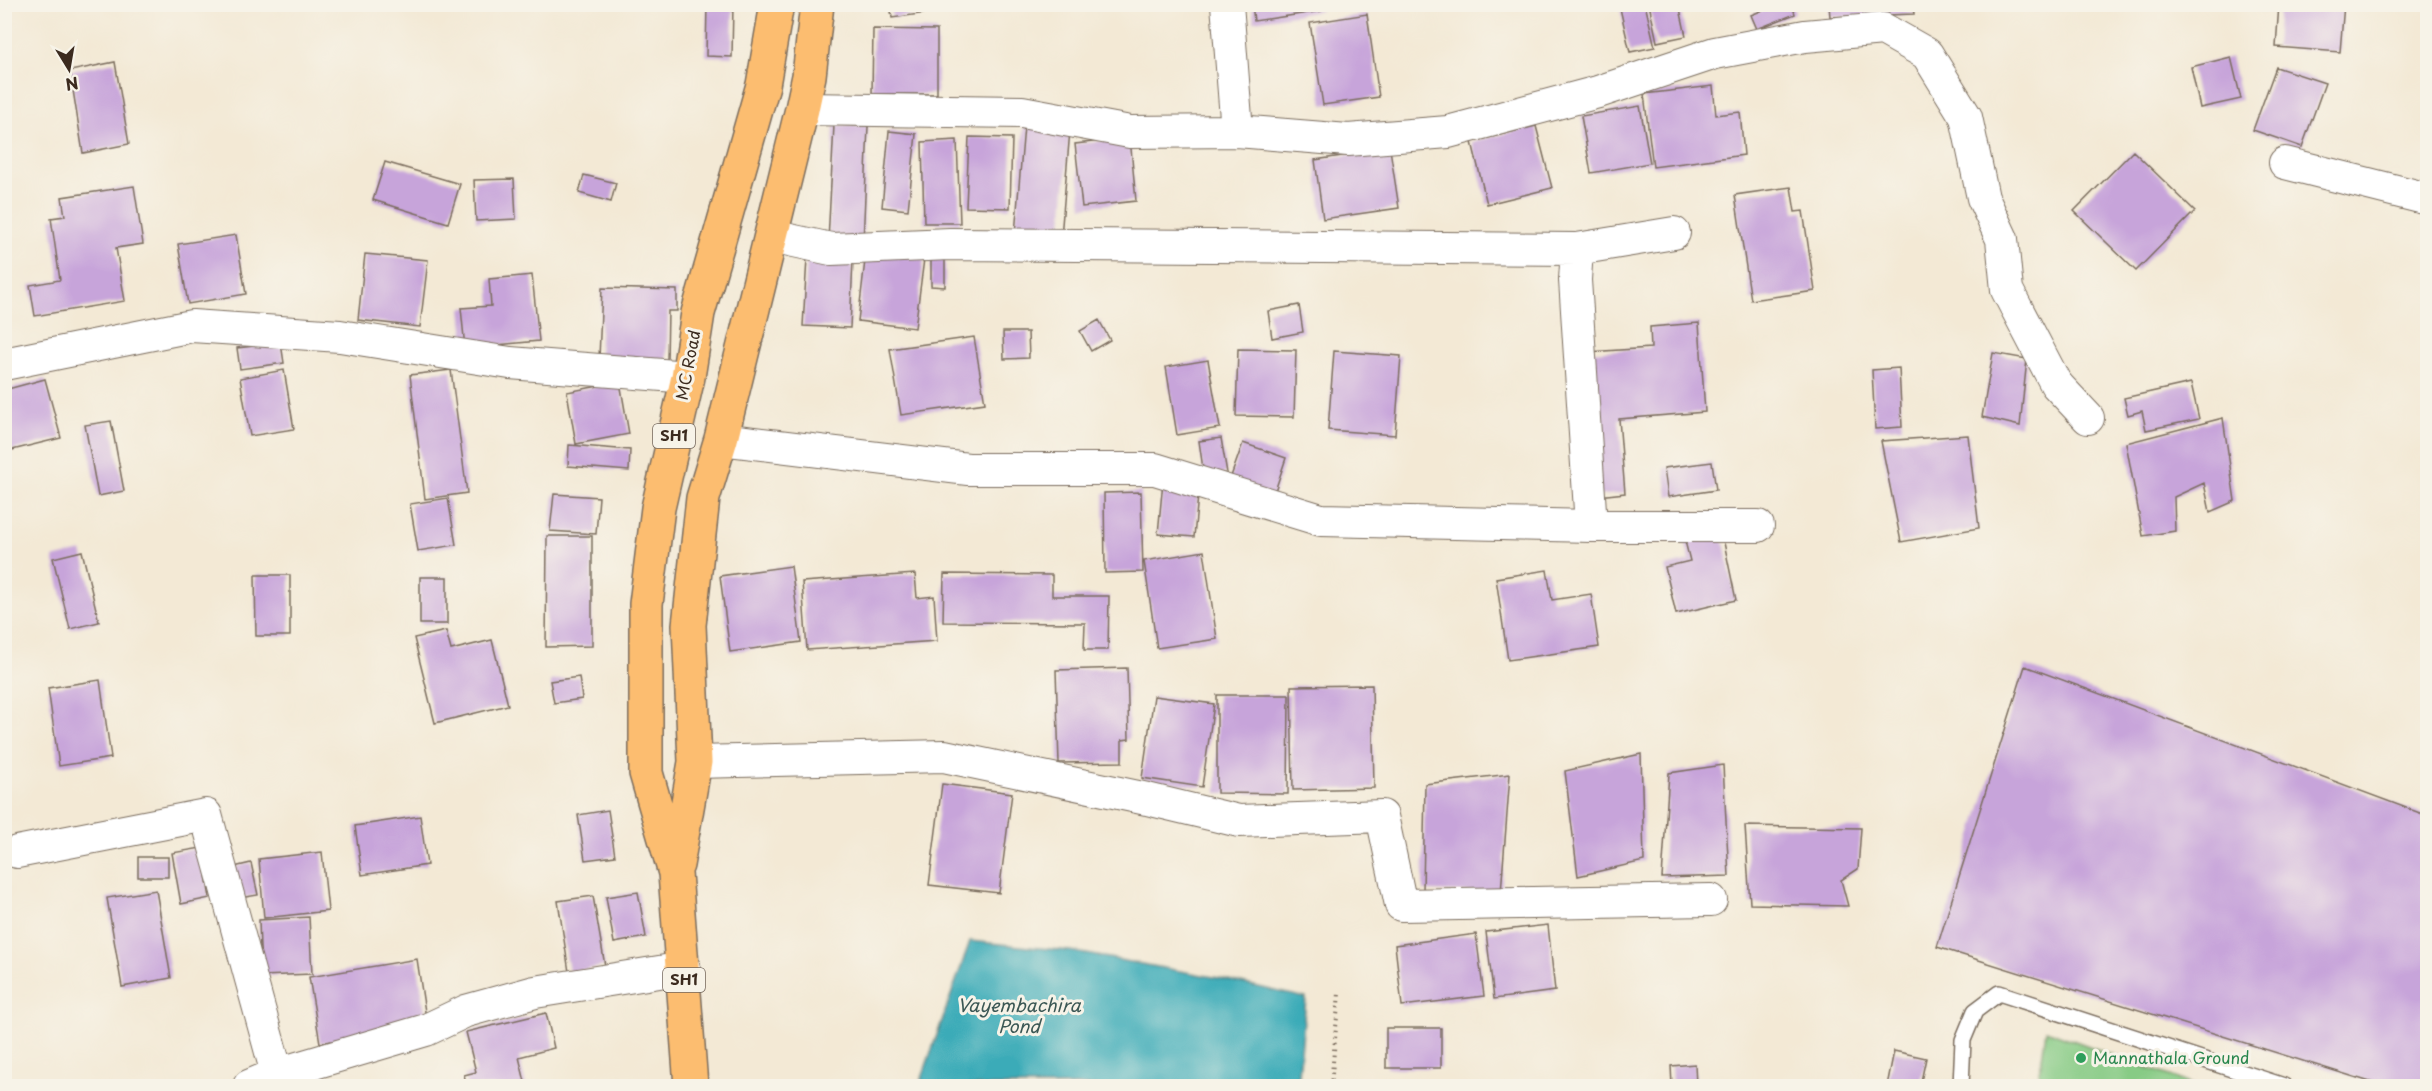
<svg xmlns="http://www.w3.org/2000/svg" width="2432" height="1091" viewBox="0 0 2432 1091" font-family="'Playpen Sans',sans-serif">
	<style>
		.green { fill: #87cb85; stroke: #617a52; stroke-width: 1.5 }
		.water { fill: #3babb8; stroke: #3b6a6b; stroke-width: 1.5 }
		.building { fill: #c7a4da }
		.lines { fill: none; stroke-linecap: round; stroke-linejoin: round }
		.service-casing { stroke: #7b6d5e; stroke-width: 18 }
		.minor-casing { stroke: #7b6d5e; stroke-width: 34 }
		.primary-casing { stroke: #7b6d5e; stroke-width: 36 }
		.path { stroke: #7b6d5e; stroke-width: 4; stroke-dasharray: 1.5 4.5; stroke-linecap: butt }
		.service { stroke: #fff; stroke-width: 15 }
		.minor { stroke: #fff; stroke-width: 32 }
		.primary { stroke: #fcbd6f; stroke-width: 33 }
		.leisure-dot { fill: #2e9e5b; stroke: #f7f3e8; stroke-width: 2 }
		.labels { text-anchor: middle; stroke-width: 6; stroke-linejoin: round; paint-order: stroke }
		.shield { fill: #f7f3e8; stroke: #73665b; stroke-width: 1.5 }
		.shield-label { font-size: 15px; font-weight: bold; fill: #3b2a1e }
		.street-label { font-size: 16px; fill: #3b2a1e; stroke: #f7f3e8 }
		.leisure-label { font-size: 16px; fill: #27864d; stroke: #f7f3e8; text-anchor: start }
		.water-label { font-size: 18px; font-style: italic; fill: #3b5754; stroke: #f7f3e8 }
	</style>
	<rect width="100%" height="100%" fill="#f7f3e8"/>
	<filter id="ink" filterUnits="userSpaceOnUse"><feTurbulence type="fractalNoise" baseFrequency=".0167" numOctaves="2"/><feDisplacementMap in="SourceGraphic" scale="12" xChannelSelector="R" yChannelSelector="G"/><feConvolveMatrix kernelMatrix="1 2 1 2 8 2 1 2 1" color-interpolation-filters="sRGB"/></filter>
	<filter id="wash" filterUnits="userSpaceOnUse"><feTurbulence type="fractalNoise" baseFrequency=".008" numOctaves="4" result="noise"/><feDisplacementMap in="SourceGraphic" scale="24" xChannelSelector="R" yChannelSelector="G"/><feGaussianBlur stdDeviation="1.35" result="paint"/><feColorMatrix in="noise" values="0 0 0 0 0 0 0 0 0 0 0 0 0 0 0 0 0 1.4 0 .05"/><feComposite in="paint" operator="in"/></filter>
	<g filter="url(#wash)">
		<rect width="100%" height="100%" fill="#f3e9d5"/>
		<path class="green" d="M2046,1030L2196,1086H2038Z"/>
		<path class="water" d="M970,941L1070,951L1219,978L1306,998L1298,1086H919Z"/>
		<g id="blocks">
			<path class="building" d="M707,4H733L732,57L706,56Z
				M890,4H968V7L892,18Z
				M1252,4H1320L1321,11L1254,21Z
				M1619,4H1645L1655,47L1630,52Z
				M1649,4H1679L1686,36L1657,42Z
				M1778,4H1792L1795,14L1757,29L1751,15Z
				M2279,4H2344L2340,52L2276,47Z
				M1829,5H1913L1914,14L1830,17Z
				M1367,14L1379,97L1323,105L1310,23Z
				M873,29L937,30V94H872Z
				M2231,57L2241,99L2200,108L2191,67Z
				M115,62L129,144L83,153L70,71Z
				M2276,67L2325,83L2302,147L2253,130Z
				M1713,86L1716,115L1740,112L1744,155L1653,167L1644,94Z
				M1640,106L1650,163L1591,173L1581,116Z
				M834,125L868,126L863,243L828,241Z
				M1024,126L1070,130L1061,237L1015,234Z
				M1536,126L1552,188L1487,204L1472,142Z
				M889,131L916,134L908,210L882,207Z
				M969,137L1012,138L1010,208L966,207Z
				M1130,138L1136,201L1082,207L1075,144Z
				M957,140L960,223H924L922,142Z
				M1390,149L1399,208L1323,219L1315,160Z
				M2133,151L2195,211L2136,271L2074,211Z
				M385,162L460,184L448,223L373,200Z
				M584,175L616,183L611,202L579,193Z
				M514,179L516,219L476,221L474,180Z
				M134,186L143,244L116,248L125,301L35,316L30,285L60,280L51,218L65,216L62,197Z
				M1791,187L1795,212L1803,211L1815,291L1751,300L1735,195Z
				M236,235L246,294L188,304L178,244Z
				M866,252L924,259L915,328L858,321Z
				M365,254L428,260L420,327L358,320Z
				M931,255H945V287L931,286Z
				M807,258L853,260L850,328L803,326Z
				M532,275L539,341L465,348L461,308L491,306L489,279Z
				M602,288L677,290V311H668L667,360L599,358Z
				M1299,305L1303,332L1272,338L1268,311Z
				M1099,320L1110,340L1091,351L1080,331Z
				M1699,323L1705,412L1619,419L1625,493L1598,496L1588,352L1651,348L1650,327Z
				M1003,332H1028L1029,358L1004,359Z
				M974,337L985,403L901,415L890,349Z
				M281,343L284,363L240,369L237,348Z
				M1238,349L1296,350L1294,417L1236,416Z
				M1334,351L1401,356L1395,435L1328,430Z
				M1993,353L2027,359L2020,426L1982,417Z
				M1208,360L1220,428L1177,435L1166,367Z
				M1899,368L1902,427L1875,429L1872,370Z
				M284,370L294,429L250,436L240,378Z
				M451,370L467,493L425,499L410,375Z
				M45,379L61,438L4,452V390Z
				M620,382L629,434L576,444L567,392Z
				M2191,383L2199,419L2146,430L2142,411L2128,415L2124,398Z
				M2223,418L2235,501L2210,512L2204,483L2174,497L2175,531L2143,536L2126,443Z
				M111,421L124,491L98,496L85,425Z
				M1968,435L1979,528L1901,542L1881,441Z
				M1221,438L1227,473L1204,476L1199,441Z
				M1243,443L1286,458L1273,497L1229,482Z
				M569,445L630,450L629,471L568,466Z
				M1712,462L1716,490L1668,497L1664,468Z
				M1163,481L1199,485L1194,537L1158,534Z
				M1141,492L1143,572L1105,573L1104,493Z
				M554,494L599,497L596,534L550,531Z
				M448,498L456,545L418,551L410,504Z
				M1722,533L1736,600L1676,614L1665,567L1690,561L1685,541Z
				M547,536H592V646L546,647Z
				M82,551L99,622L70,629L53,558Z
				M1204,551L1217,639L1157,648L1144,561Z
				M791,566L801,642L730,652L720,576Z
				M1547,570L1552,600L1591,594L1599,647L1508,660L1496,578Z
				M915,574L917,598L934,596L937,641L807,650L802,582Z
				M944,574L1052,575V596H1109L1108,650H1084L1085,623L943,622Z
				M255,575H290V636H256Z
				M420,577H447V624H420Z
				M446,631L451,650L492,640L508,705L435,723L414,638Z
				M2025,666L2428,816V1086H2383L1937,947Z
				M1127,668L1129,739L1122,740V762L1059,763L1056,670Z
				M579,677L582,699L554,703L550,681Z
				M100,680L111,758L59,766L48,688Z
				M1372,685L1374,788L1293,790L1291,686Z
				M1217,695H1289L1288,794L1217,793Z
				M1154,696L1214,704L1202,787L1142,778Z
				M1641,754L1644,861L1578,876L1565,771Z
				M1723,765L1729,876L1662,878L1669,773Z
				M1510,774L1501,893L1423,891L1425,784Z
				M942,784L1012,793L999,893L929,885Z
				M608,810L615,856L585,860L578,815Z
				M420,816L427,865L362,875L355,826Z
				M1745,826L1861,828L1858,869L1841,880L1848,906L1750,904Z
				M201,848L210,898L181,904L172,853Z
				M322,852L328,911L264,918L259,859Z
				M138,857H168V877H138Z
				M251,863L258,895L240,898L234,867Z
				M156,890L171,978L122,987L107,898Z
				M638,892L646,937L614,943L606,897Z
				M593,896L605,966L569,972L558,901Z
				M309,917L312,974L261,976L259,920Z
				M1548,925L1555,991L1494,999L1486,932Z
				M1476,934L1484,996L1402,1006L1395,945Z
				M417,959L427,1025L320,1043L309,977Z
				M546,1013L554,1048L519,1057L526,1086H467L464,1075L476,1072L466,1032Z
				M1386,1028H1441V1068H1386Z
				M1894,1051L1926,1058L1920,1086H1887Z
				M1695,1064L1696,1086H1672L1671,1066Z"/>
		</g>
	</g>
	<g filter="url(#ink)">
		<use href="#blocks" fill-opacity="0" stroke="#7b6d5e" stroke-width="1.5"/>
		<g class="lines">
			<g class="service-casing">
				<path id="service" d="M1961,1086L1963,1040L1975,1011L1999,993L2284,1086"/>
			</g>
			<g class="minor-casing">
				<path id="minor" d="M1227,4L1237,131
					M802,109L1022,112L1130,132L1237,131L1348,140L1448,132L1598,92L1715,53L1805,36L1883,29L1927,54L1966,117L1983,198L2002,239L2007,290L2056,384L2088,418
					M2285,163L2428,199
					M1577,249L1674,233
					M4,364L192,326L340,336L510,363L688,377
					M721,439L968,469H1155L1321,520L1591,526L1575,280L1577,249L950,244L831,249L771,236
					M1591,526H1758
					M695,762L944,756L1147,799L1239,821L1382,816L1401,905L1711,900
					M17,852L206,815L277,1074
					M249,1086L277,1074L426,1030L466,1011L535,992L684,968"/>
			</g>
			<g class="primary-casing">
				<path id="primary" d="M677,865L695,762L689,625L703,498L721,439L802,109L809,76L817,4
					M691,1086L675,873L646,773V604L658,508L688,377L698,313L763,85L777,4"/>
			</g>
			<path class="path" d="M1331,1086L1339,993"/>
			<use href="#service" class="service"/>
			<use href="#minor" class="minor"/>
			<use href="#primary" class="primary"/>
		</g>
	</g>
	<circle class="leisure-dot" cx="2081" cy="1058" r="6"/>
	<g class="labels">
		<g class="shield">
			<rect x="653" y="424" width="42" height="24" rx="4.5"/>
			<rect x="663" y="968" width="42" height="24" rx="4.5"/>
		</g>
		<g class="shield-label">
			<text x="674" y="441">SH1</text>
			<text x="684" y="985">SH1</text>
		</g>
		<g class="street-label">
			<text transform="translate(688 365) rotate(-79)" y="6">MC Road</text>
		</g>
		<g class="leisure-label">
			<text x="2093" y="1064">Mannathala Ground</text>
		</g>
		<g class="water-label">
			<text x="1019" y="1012">Vayembachira<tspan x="1019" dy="21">Pond</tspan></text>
		</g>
	</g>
	<rect width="2432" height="1091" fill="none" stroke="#f7f3e8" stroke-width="24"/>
	<g transform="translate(69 69) rotate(169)" stroke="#f7f3e8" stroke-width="4.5" paint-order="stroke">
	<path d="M0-4.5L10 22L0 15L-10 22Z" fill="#3b2a1e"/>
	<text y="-9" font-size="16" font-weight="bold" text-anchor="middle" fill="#3b2a1e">N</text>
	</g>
</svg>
